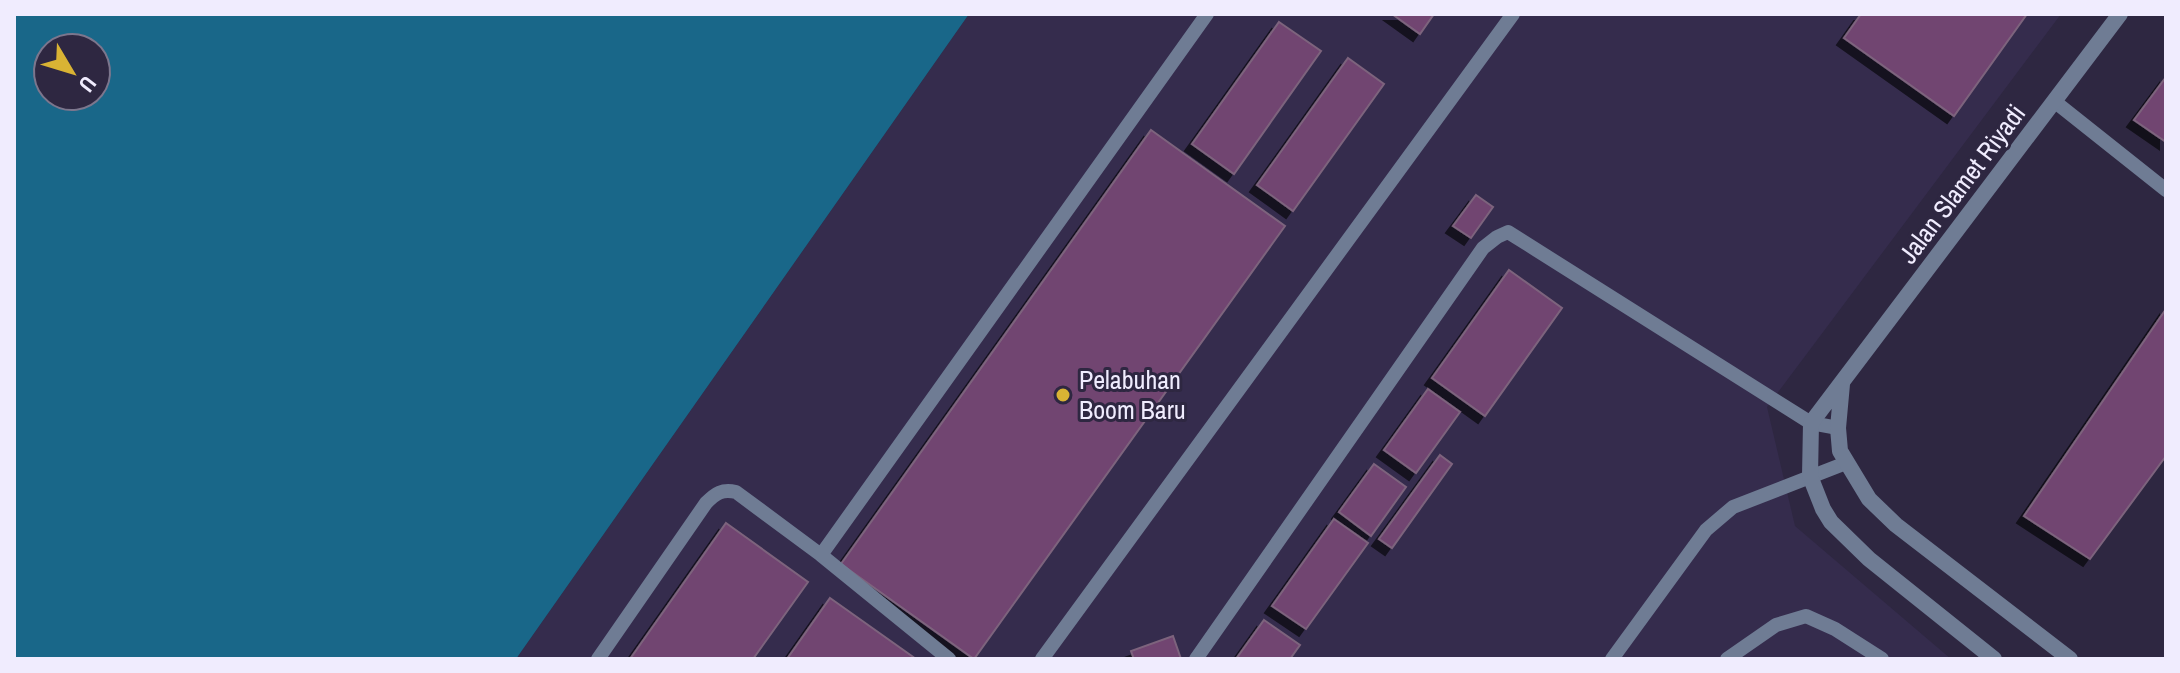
<svg xmlns="http://www.w3.org/2000/svg" width="2180" height="673" viewBox="0 0 2180 673" font-family="'Archivo Narrow',sans-serif">
	<style>
		.built { fill: #352c4d }
		.water { fill: #196789; fill-rule: evenodd }
		.building { fill: #714471; stroke: #7d647d; stroke-width: 2; filter: url(#shadow) }
		.lines { fill: none; stroke-linecap: round; stroke-linejoin: round }
		.service { stroke: #6f7c94; stroke-width: 14 }
		.tertiary { stroke: #6f7c94; stroke-width: 16 }
		.poi-dot { fill: #d9b334; stroke: #2e2741; stroke-width: 3 }
		.labels { text-anchor: middle; stroke-width: 6; stroke-linejoin: round; paint-order: stroke }
		.street-label { font-size: 26px; fill: #f0ecfe; stroke: #2e2741 }
		.poi-label { font-size: 26px; fill: #f0ecfe; stroke: #2e2741; text-anchor: start }
	</style>
	<defs>
		<filter id="shadow"><feDropShadow dx="-7" dy="7" stdDeviation="0" flood-color="#0009"/></filter>
	</defs>
	<rect width="100%" height="100%" fill="#2e2741"/>
	<path class="built" d="M969,14H2061L1767,407L1795,526L1951,659H516Z"/>
	<path class="water" d="M14,14H969L516,659H14ZM48,48H96V96H48Z"/>
	<path class="building" d="M1392,14H1434L1420,34Z
		M1861,14H2027L1954,116L1844,38Z
		M1279,22L1321,51L1234,174L1192,144Z
		M1348,58L1384,84L1293,211L1257,185Z
		M2166,77V142L2134,120Z
		M1151,130L1285,226L974,659L841,564Z
		M1476,195L1493,207L1471,238L1453,226Z
		M1509,270L1562,308L1485,416L1432,378Z
		M2166,309V456L2090,559L2024,516Z
		M1428,389L1460,412L1416,473L1384,450Z
		M1440,455L1452,464L1392,548L1379,539Z
		M1374,464L1406,487L1371,536L1339,512Z
		M1334,519L1368,543L1306,629L1272,606Z
		M726,523L808,582L753,659H630Z
		M830,598L916,659H787Z
		M1264,620L1300,645L1290,659H1236Z
		M1173,636L1181,659H1134L1131,651Z"/>
	<g class="lines">
		<path class="service" d="M2054,101L2166,190
			M821,555L949,659
			M598,659L706,503C716,493 722,489 736,492L821,555L1207,14
			M1042,659L1513,14
			M1196,659L1483,248L1497,237L1508,232L1811,423L1838,428
			M1612,659L1706,530L1733,507L1846,463
			M1727,659L1776,625L1806,616L1835,629L1882,659"/>
		<path class="tertiary" d="M1842,384L1838,428L1840,451L1869,499L1896,525L2070,659
			M1994,659L1869,559L1831,522L1823,509L1810,476L1811,423L2120,14"/>
	</g>
	<circle class="poi-dot" cx="1063" cy="395" r="8"/>
	<g class="labels">
		<g class="street-label">
			<text transform="translate(1962 184) rotate(-53)" y="9">Jalan Slamet Riyadi</text>
		</g>
		<g class="poi-label">
			<text x="1079" y="389">Pelabuhan<tspan x="1079" dy="30">Boom Baru</tspan></text>
		</g>
	</g>
	<rect width="2180" height="673" fill="none" stroke="#f0ecfe" stroke-width="32"/>
	<g transform="translate(72 72) rotate(128)"><circle r="38" fill="#2e2741" stroke="#7c768d" stroke-width="2"/>
	<path d="M0-6L14 30L0 20L-14 30Z" fill="#d9b334"/>
	<text y="-12" font-size="22" font-weight="bold" text-anchor="middle" fill="#f0ecfe">U</text>
	</g>
</svg>
